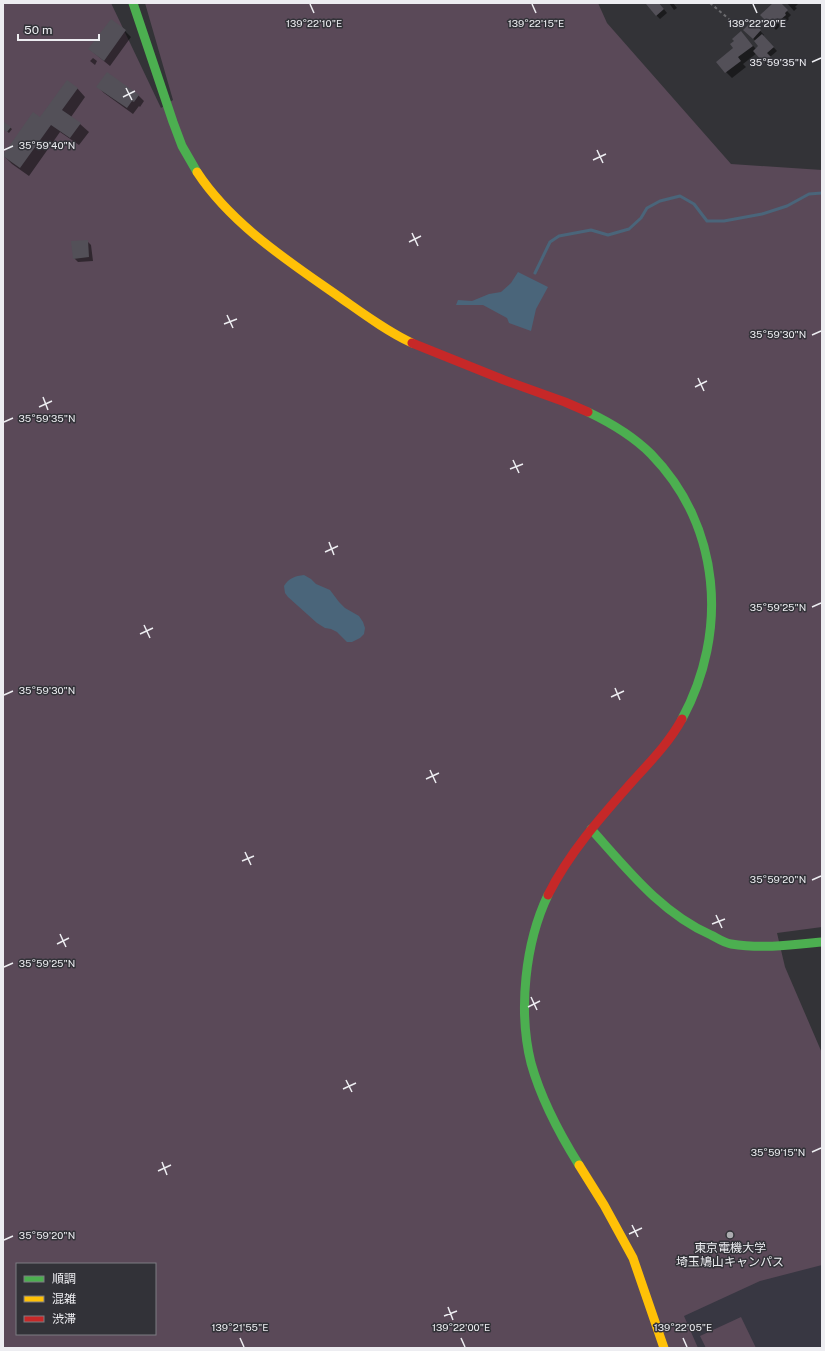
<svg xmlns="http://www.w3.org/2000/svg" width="825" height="1351" viewBox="0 0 825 1351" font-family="'Public Sans','Noto Sans JP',sans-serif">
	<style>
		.built { fill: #383742 }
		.green { fill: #5a4958; fill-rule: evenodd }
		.water { fill: #4a657a }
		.shadow { fill: #0007 }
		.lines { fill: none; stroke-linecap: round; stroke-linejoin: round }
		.stream { stroke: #4a657a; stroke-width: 3 }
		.building { fill: #535058 }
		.path { stroke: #6c6c6f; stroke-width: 2; stroke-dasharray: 3 3; stroke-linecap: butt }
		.fast { stroke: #4caf50; stroke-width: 9 }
		.slow { stroke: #ffc107; stroke-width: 9 }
		.jam { stroke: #c62828; stroke-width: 9 }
		.ticks { fill: none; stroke: #ededf1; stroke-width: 1.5 }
		.poi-dot { fill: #acacb0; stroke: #323238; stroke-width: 1.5 }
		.labels { text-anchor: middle; stroke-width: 3; stroke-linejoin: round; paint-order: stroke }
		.poi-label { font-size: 12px; fill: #ededf1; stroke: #323238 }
		.ticks-label { font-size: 10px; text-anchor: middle; fill: #ededf1; stroke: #323238; stroke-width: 3; stroke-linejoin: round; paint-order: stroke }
	</style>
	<rect width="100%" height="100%" fill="#333337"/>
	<path class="built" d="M822,1157V1348H675L642,1208Z"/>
	<path class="green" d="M3,3H111L161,108L173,100L145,3H598L607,23L731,164L822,170V927L777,933L785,967L822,1053V1265L760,1281L684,1316L698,1348H3ZM17,1264H155V1334H17Z
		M741,1317L756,1348H706L700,1336Z"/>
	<path class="water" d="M518,272L548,287L536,309L531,331L509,323L507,318L483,305H456L458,300L472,301L489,294L501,292L511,283Z
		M304,575L311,579L316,584L330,590L339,602L345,608L359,616L363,622L365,628L364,634L360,638L352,642H347L337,632L331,629L325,628L317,623L288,597L285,593L284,586C289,578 295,576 304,575Z"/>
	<path class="shadow" d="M650,3H659L667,13L660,19L656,15Z
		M669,3H673L677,8L674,10Z
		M774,3H779L791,15L788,18L789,19L785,23L784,22L776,30L762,15Z
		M787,3H799L795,7L797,8L794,11Z
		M752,22L764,35L763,36L777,51L770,57L774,61L768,66L757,53L743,64L746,67L732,78L726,72L741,33L756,49L760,46L745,30Z
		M125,31L131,37L110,66L89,49Z
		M93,58L97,61L95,65L90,61Z
		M98,87L138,95L144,101L140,107L139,106L133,114L104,93Z
		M77,88L85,97L71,117L80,124L89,132L79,145L60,132L29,176L12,164L4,156L40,118Z
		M4,123L12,129L9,133L3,128Z
		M87,241L91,245L93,261L78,262L74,258Z"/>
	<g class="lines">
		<path class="stream" d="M535,273L550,242L559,236L591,230L608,235L629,229L641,218L647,208L660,201L680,196L694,204L707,221H724L762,214L787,206L809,194L822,193"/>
	</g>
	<path class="building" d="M648,3H659L664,9L656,16L646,4Z
		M773,3H781L788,10L785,13L786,15L772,27L760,15Z
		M111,19L126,30L104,61L88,49Z
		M752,21L761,30L753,39L743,30Z
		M741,31L753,46L738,57L741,61L725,73L716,62L733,48L730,44L734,41L732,39Z
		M762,34L774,47L767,53L771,57L764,63L753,51L758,46L754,41Z
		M107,72L139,95L134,102L132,101L127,108L96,87Z
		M67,80L78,88L62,110L81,123L70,138L51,125L20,168L3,156V155L33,112L40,117Z
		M4,122L11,127L7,132L3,129Z
		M88,240L89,257L73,259L71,241Z"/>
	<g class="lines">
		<path class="path" d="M710,3L736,25"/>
		<path class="fast" d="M133,3L173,122L182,146L197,172
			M588,412C611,423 633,436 651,454C721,526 729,632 682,719
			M591,829C627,869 661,913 711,935C717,938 724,943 731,944C761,949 792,945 822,942
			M548,895C525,943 518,1011 531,1063C541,1099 559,1133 579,1165"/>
		<path class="slow" d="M197,172C231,224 288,261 338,296C361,312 386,331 412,343
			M579,1165L604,1205L633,1258L664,1348"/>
		<path class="jam" d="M412,343L504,380L565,402L588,412
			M548,895C569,853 600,818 631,783C649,763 669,743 682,719"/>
	</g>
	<path class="ticks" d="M310,4L314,13M532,4L536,13M753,4L757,13M812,62L821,58M126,88L132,100M123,97L135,91M4,150L13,146M597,150L603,163M593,160L606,154M412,233L418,246M409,242L421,236M227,315L233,328M224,324L237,319M812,335L821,331M698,378L704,391M695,387L707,381M43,397L48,410M39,407L52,401M4,422L13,418M513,460L519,473M510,469L523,464M329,542L334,555M325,552L338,546M812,607L821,603M144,625L150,638M140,634L153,628M615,688L620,700M4,695L13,691M611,697L624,691M430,770L436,783M426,779L439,773M245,852L251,865M242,861L254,856M812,880L821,876M716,915L722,928M712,924L725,919M60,934L66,947M57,944L69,938M4,967L13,963M531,997L537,1010M528,1007L540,1001M346,1080L352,1092M343,1089L356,1083M812,1152L821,1148M162,1162L167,1175M158,1171L171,1165M632,1225L638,1237M629,1234L642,1228M4,1240L13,1236M448,1307L453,1320M444,1316L457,1311M240,1338L244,1347M461,1338L465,1347M683,1338L687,1347"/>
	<circle class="poi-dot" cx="730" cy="1235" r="4"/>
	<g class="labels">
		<g class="poi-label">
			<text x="730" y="1252">東京電機大学<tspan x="730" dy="14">埼玉鳩山キャンパス</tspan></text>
		</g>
	</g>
	<g class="ticks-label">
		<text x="314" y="27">139°22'10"E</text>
		<text x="536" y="27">139°22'15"E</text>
		<text x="757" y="27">139°22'20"E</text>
		<text x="778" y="66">35°59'35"N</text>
		<text x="47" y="149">35°59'40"N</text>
		<text x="778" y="338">35°59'30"N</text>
		<text x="47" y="422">35°59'35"N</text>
		<text x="778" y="611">35°59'25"N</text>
		<text x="47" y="694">35°59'30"N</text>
		<text x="778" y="883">35°59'20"N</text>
		<text x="47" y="967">35°59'25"N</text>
		<text x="778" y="1156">35°59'15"N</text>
		<text x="47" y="1239">35°59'20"N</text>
		<text x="240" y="1331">139°21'55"E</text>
		<text x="461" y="1331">139°22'00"E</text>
		<text x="683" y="1331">139°22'05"E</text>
	</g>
	<rect width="825" height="1351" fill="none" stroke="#ededf1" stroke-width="8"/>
	<rect x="16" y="1263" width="140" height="72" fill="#323238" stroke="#7d7d82"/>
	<rect x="24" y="1276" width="20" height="6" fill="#4caf50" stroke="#7d7d82"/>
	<text x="52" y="1283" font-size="12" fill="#ededf1">順調</text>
	<rect x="24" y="1296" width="20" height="6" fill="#ffc107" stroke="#7d7d82"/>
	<text x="52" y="1303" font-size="12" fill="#ededf1">混雑</text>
	<rect x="24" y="1316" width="20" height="6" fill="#c62828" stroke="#7d7d82"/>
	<text x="52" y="1323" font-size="12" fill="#ededf1">渋滞</text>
	<path d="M18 34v6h81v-6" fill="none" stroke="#ededf1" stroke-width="2"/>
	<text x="24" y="34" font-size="12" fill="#ededf1" stroke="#323238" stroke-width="3" paint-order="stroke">50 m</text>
</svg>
